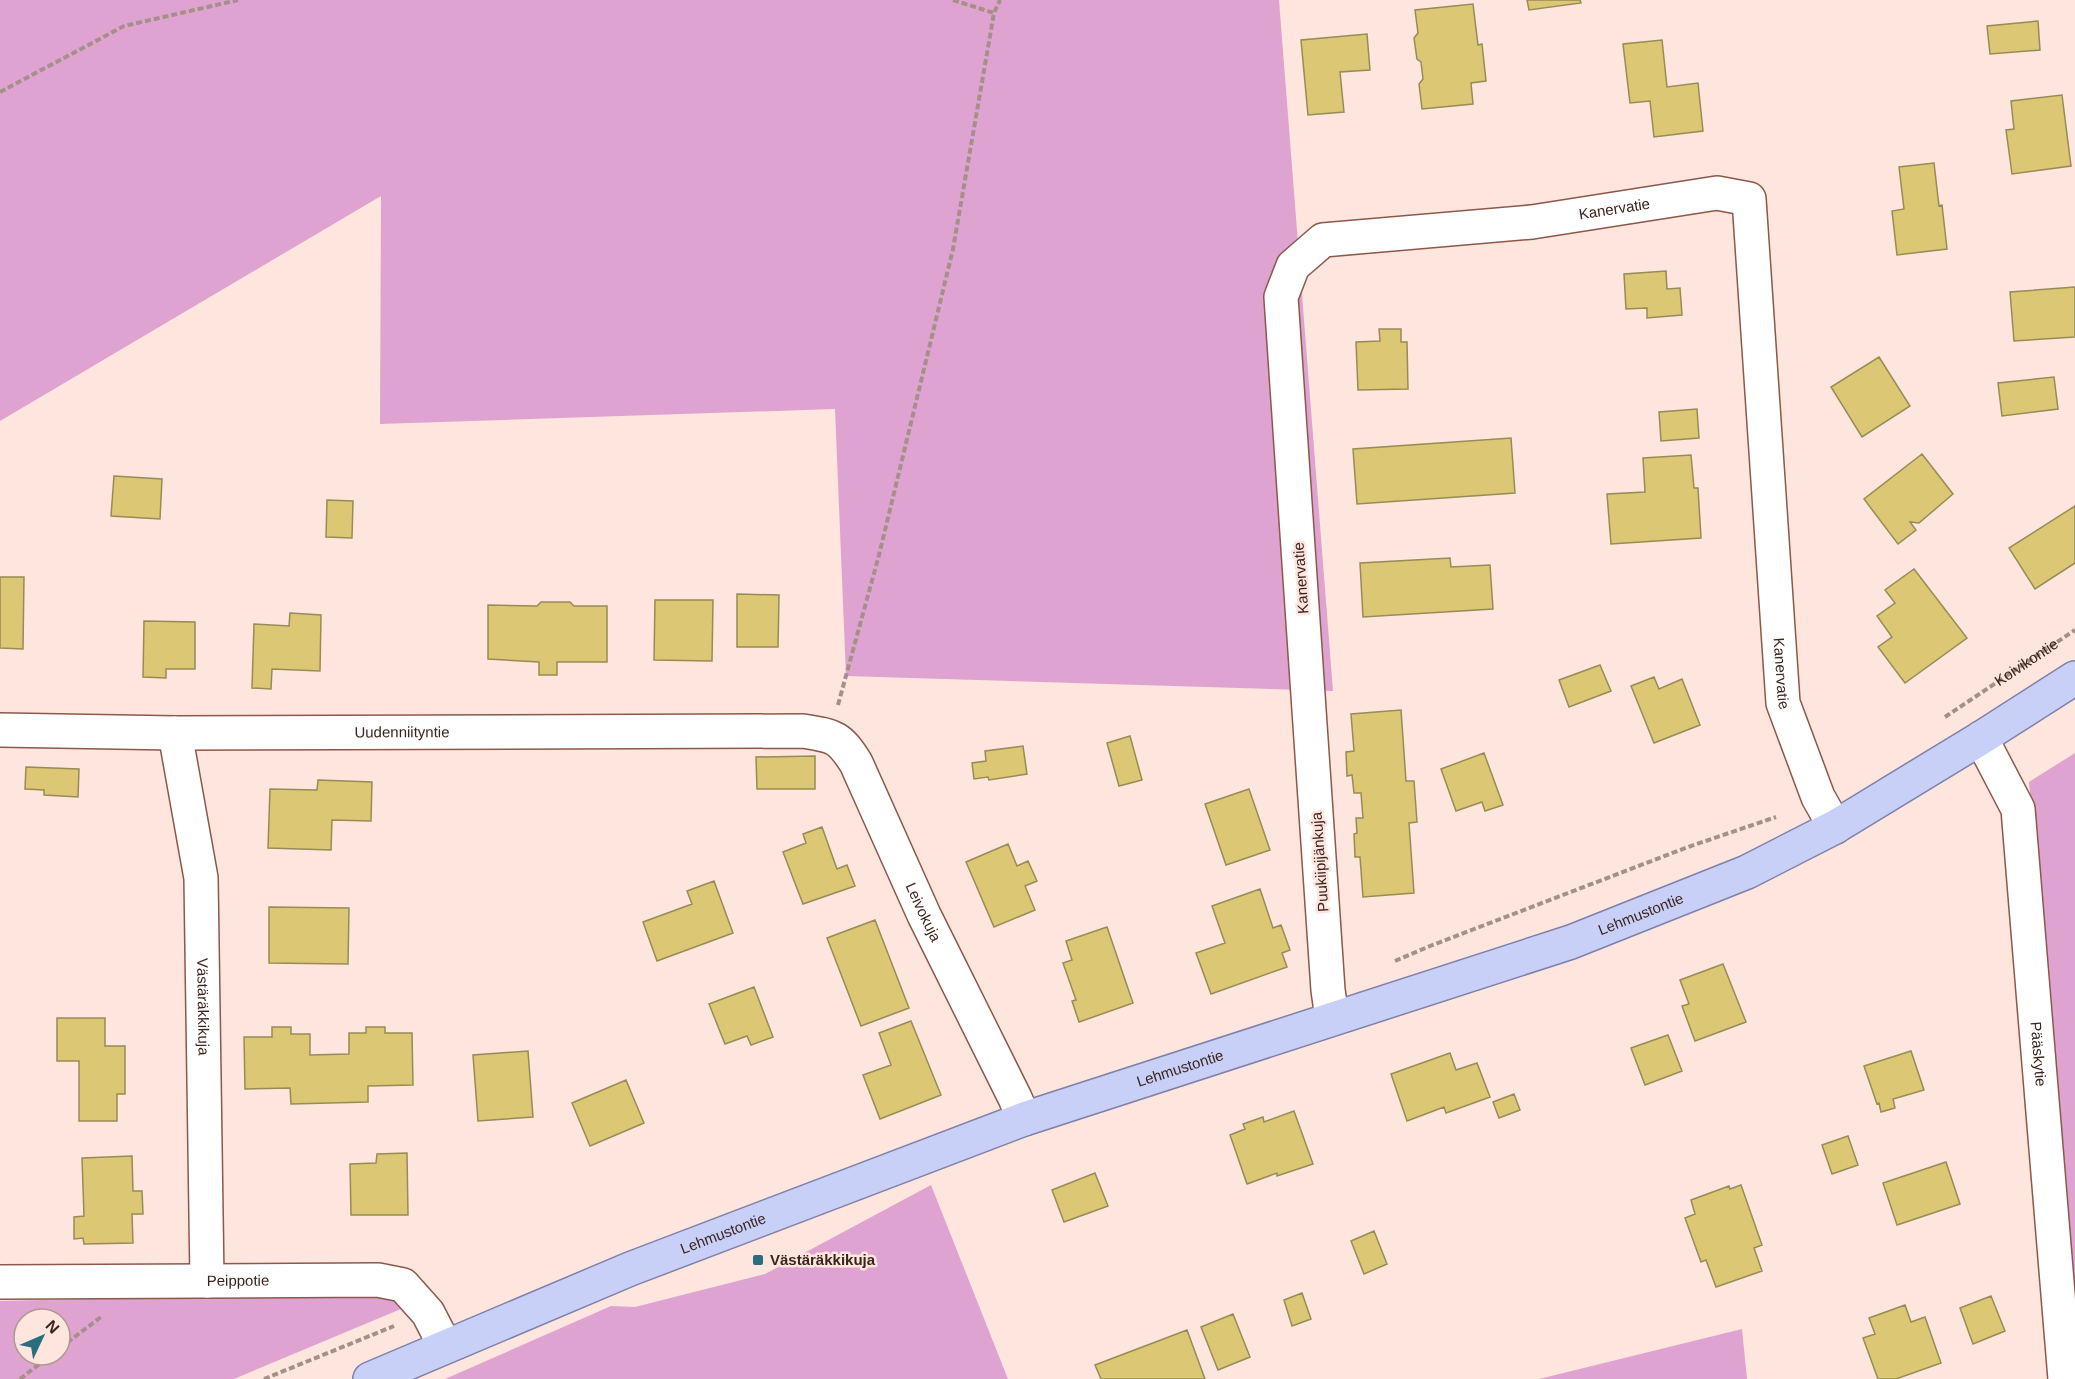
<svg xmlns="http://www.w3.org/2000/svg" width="2075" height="1379" viewBox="0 0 2075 1379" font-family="Arial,sans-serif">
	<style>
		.green { fill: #dfa3d1; fill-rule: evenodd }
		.building { fill: #dcc775; stroke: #988b55; stroke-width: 1.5 }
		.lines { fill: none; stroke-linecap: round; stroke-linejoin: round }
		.minor-casing { stroke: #8c584a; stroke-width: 36 }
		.major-casing { stroke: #7f80a8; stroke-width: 36 }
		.path { stroke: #a78f89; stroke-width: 4; stroke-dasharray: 6 3; stroke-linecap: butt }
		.minor { stroke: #fff; stroke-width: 33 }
		.major { stroke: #c8d0f8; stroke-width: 33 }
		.poi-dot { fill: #296e7e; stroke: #fee5de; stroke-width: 2 }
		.labels { text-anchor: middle; stroke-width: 5; stroke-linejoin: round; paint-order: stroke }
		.street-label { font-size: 15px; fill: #3b241e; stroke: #fee5de }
		.poi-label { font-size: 15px; font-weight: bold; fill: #3b241e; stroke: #fee5de; text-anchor: start }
	</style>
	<rect width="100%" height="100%" fill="#fee5de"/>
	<path class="green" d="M0,0H1279L1333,691L846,676L835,409L380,424L381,196L0,421Z
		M2075,753V1317L2029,782Z
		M931,1185L1008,1379H445L611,1306L635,1307L765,1274Z
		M387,1292L401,1309L234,1379H0V1301ZM24,1319H60V1355H24Z
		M1742,1329L1747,1379H1539Z"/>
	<path class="building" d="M1527,0H1580L1581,3L1529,10Z
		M1473,4L1478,45L1482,44L1486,81L1471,83L1473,104L1422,109L1419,84L1423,79L1421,62L1417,59L1414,38L1418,33L1415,10Z
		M2038,21L2040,50L1990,54L1987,26Z
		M1367,34L1370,70L1340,72L1344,112L1308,115L1301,40Z
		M1662,40L1667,87L1698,83L1703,131L1654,137L1650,101L1630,103L1623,44Z
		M2062,95L2071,166L2012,174L2006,130L2014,129L2011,101Z
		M1934,163L1939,206L1942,205L1947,249L1897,255L1892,211L1904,209L1899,167Z
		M1666,271L1667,289L1680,288L1682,315L1647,318V308L1626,309L1624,274Z
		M2075,287V337L2014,341L2010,292Z
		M1379,329H1401V342H1407L1408,389L1358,390L1356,342L1380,341Z
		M1879,357L1910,406L1862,437L1831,387Z
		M2054,377L2058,409L2002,416L1998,383Z
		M1697,409L1699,438L1661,441L1659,412Z
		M1511,438L1515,493L1357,504L1353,449Z
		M1922,454L1953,494L1919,523L1910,522L1916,530L1898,544L1864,499Z
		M1691,455L1694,488H1698L1701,538L1611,544L1607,494L1645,492L1643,458Z
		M114,476L162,479L160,519L111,516Z
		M327,500L353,501L352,538L326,537Z
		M2075,506V563L2035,589L2009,548Z
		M1450,558L1451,567L1490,565L1493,609L1363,617L1360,563Z
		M1914,569L1967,638L1905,683L1878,647L1892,637L1877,616L1895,603L1885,590Z
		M0,577H24L23,649L0,648Z
		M737,594L779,595L778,647H737Z
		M655,600H713L712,661L654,660Z
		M541,602H570L574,606H607V662H557V675H539V662L488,659V605L537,606Z
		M290,613L321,615L320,671L272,669L271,689L252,688L254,624L289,626Z
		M144,621L195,622V669H166V678L143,677Z
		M1600,665L1611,691L1569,707L1559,680Z
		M1654,677L1659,689L1682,679L1700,725L1654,743L1631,686Z
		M1401,710L1406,781H1414L1417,822L1409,823L1414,893L1363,897L1360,857H1355L1354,834L1357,833L1356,818H1363L1361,793H1354L1352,775L1347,776L1346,752L1354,751L1351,714Z
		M1130,736L1142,780L1119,786L1107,743Z
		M1023,746L1027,774L989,780L988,777L974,779L972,763L986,761L985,751Z
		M1484,753L1503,805L1485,811L1482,802L1456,811L1441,769Z
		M815,756V789H757L756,757Z
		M26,767L79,769L78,797L44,795V790L25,789Z
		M318,780L372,782L371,821L332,820L331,850L268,848L270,789L317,790Z
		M1249,789L1270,850L1226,865L1205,804Z
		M822,827L837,869L847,865L855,886L803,904L783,852L806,843L803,834Z
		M1008,844L1017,866L1028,861L1037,881L1025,886L1035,910L994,927L966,862Z
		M714,881L733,933L657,961L643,922L692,904L687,891Z
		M1260,889L1273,928L1281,925L1290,950L1282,953L1287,967L1211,994L1196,953L1225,943L1212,906Z
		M269,907L349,908L348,964L269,963Z
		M875,920L909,1008L861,1026L827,938Z
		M1107,927L1133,1003L1079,1022L1072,1001L1076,1000L1063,963L1072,960L1066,941Z
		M1723,964L1746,1022L1695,1041L1682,1006L1689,1004L1680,980Z
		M754,987L773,1037L751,1045L747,1036L725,1044L709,1004Z
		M57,1018H105V1046H125V1094H117V1121H79V1061H57Z
		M911,1021L941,1095L880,1119L863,1075L891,1065L879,1033Z
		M272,1027H291V1034H310V1055L349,1054V1033H366V1027H385V1033H412L413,1085L368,1086V1102L291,1104L290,1088L245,1089L244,1037H272Z
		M1668,1035L1682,1071L1645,1085L1631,1048Z
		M528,1051L533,1117L478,1121L473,1055Z
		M1911,1051L1924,1090L1893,1099L1895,1108L1881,1112L1879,1103L1877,1104L1864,1066Z
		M1450,1053L1456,1070L1477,1063L1490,1097L1446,1113L1444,1107L1407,1121L1391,1074Z
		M626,1080L644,1123L590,1146L572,1103Z
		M1514,1094L1520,1110L1499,1118L1493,1102Z
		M1294,1111L1313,1164L1277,1176V1173L1247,1184L1230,1135L1245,1129L1243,1124L1263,1117L1264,1122Z
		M1848,1136L1858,1165L1832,1174L1822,1145Z
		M407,1153L408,1215H351L350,1164L376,1163L377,1154Z
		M132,1156L133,1191H142L143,1214H132L133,1243L84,1244L83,1238L74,1239V1217L84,1216L82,1158Z
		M1946,1162L1960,1204L1897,1225L1883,1183Z
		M1095,1173L1108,1206L1064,1222L1052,1190Z
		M1741,1185L1762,1245L1754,1248L1762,1271L1716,1287L1706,1260L1701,1262L1685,1218L1695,1214L1691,1200L1729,1186L1730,1189Z
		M1374,1231L1387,1264L1364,1274L1351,1241Z
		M1302,1293L1311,1319L1292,1326L1284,1300Z
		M1991,1296L2005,1331L1973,1344L1960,1308Z
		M1905,1305L1911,1322L1925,1317L1941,1363L1896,1379H1878L1863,1338L1875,1334L1869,1318Z
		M1233,1314L1250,1357L1218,1370L1201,1327Z
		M1187,1330L1205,1379H1101L1095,1365Z"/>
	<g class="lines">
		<g class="minor-casing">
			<g id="minor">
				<path id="s2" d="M0,730L175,733L803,731C834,736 839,736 856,763L924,915L1015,1098L1024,1119"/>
				<path id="s3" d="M175,733L201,878L207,1281"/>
				<path id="s4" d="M1981,738L2018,809L2065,1379"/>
				<path id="s5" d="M1332,1018L1328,990L1281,297L1293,266L1323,240L1532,222L1717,193L1749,199L1783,703L1818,797L1835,827"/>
				<path id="s6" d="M0,1282L378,1280L403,1285L428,1313L445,1346"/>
			</g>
		</g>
		<g class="major-casing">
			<g id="major">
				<path id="s7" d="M370,1379L630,1269L1024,1119L1571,942L1747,872L1835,827L1981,738L2075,678"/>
			</g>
		</g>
		<g class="path">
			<path d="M953,0L994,13"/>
			<path d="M0,92L124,26L238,0"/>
			<path d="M838,705L879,555L953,249L994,13L1000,0"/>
			<path id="s1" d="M1945,717L2075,630"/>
			<path d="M1395,961L1430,946L1688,847L1776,817"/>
			<path d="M60,1348L101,1317"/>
			<path d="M20,1379L51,1355"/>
			<path d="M264,1379L394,1326"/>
		</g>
		<use href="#minor" class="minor"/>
		<use href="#major" class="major"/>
	</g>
	<rect class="poi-dot" x="752" y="1254" width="12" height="12" rx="3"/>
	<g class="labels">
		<g class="street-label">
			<text dy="5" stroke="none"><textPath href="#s5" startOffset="1089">Kanervatie</textPath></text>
			<text transform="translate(1301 578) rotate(-94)" y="5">Kanervatie</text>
			<text dy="5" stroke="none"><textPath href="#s1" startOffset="98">Koivikontie</textPath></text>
			<text dy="5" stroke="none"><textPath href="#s5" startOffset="1701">Kanervatie</textPath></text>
			<text dy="5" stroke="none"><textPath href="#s2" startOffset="402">Uudenniityntie</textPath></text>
			<text transform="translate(1320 862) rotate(-94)" y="5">Puukiipijänkuja</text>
			<text dy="5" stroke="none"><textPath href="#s2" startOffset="1032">Leivokuja</textPath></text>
			<text dy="5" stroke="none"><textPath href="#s7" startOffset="1354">Lehmustontie</textPath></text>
			<text dy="5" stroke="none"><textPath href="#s3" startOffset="276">Västäräkkikuja</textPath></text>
			<text dy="5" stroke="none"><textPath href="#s4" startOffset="326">Pääskytie</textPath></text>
			<text dy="5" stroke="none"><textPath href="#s7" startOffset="868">Lehmustontie</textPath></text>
			<text dy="5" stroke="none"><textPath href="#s7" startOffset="382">Lehmustontie</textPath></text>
			<text dy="5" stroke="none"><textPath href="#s6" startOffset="238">Peippotie</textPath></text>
		</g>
		<g class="poi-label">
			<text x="770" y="1265">Västäräkkikuja</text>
		</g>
	</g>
	<g transform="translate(42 1337) rotate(46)"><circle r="28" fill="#fee5de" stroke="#b09891" stroke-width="1.5"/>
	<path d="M0-4.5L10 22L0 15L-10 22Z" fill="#296e7e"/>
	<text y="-9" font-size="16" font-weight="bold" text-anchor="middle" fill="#3b241e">N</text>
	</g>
</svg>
